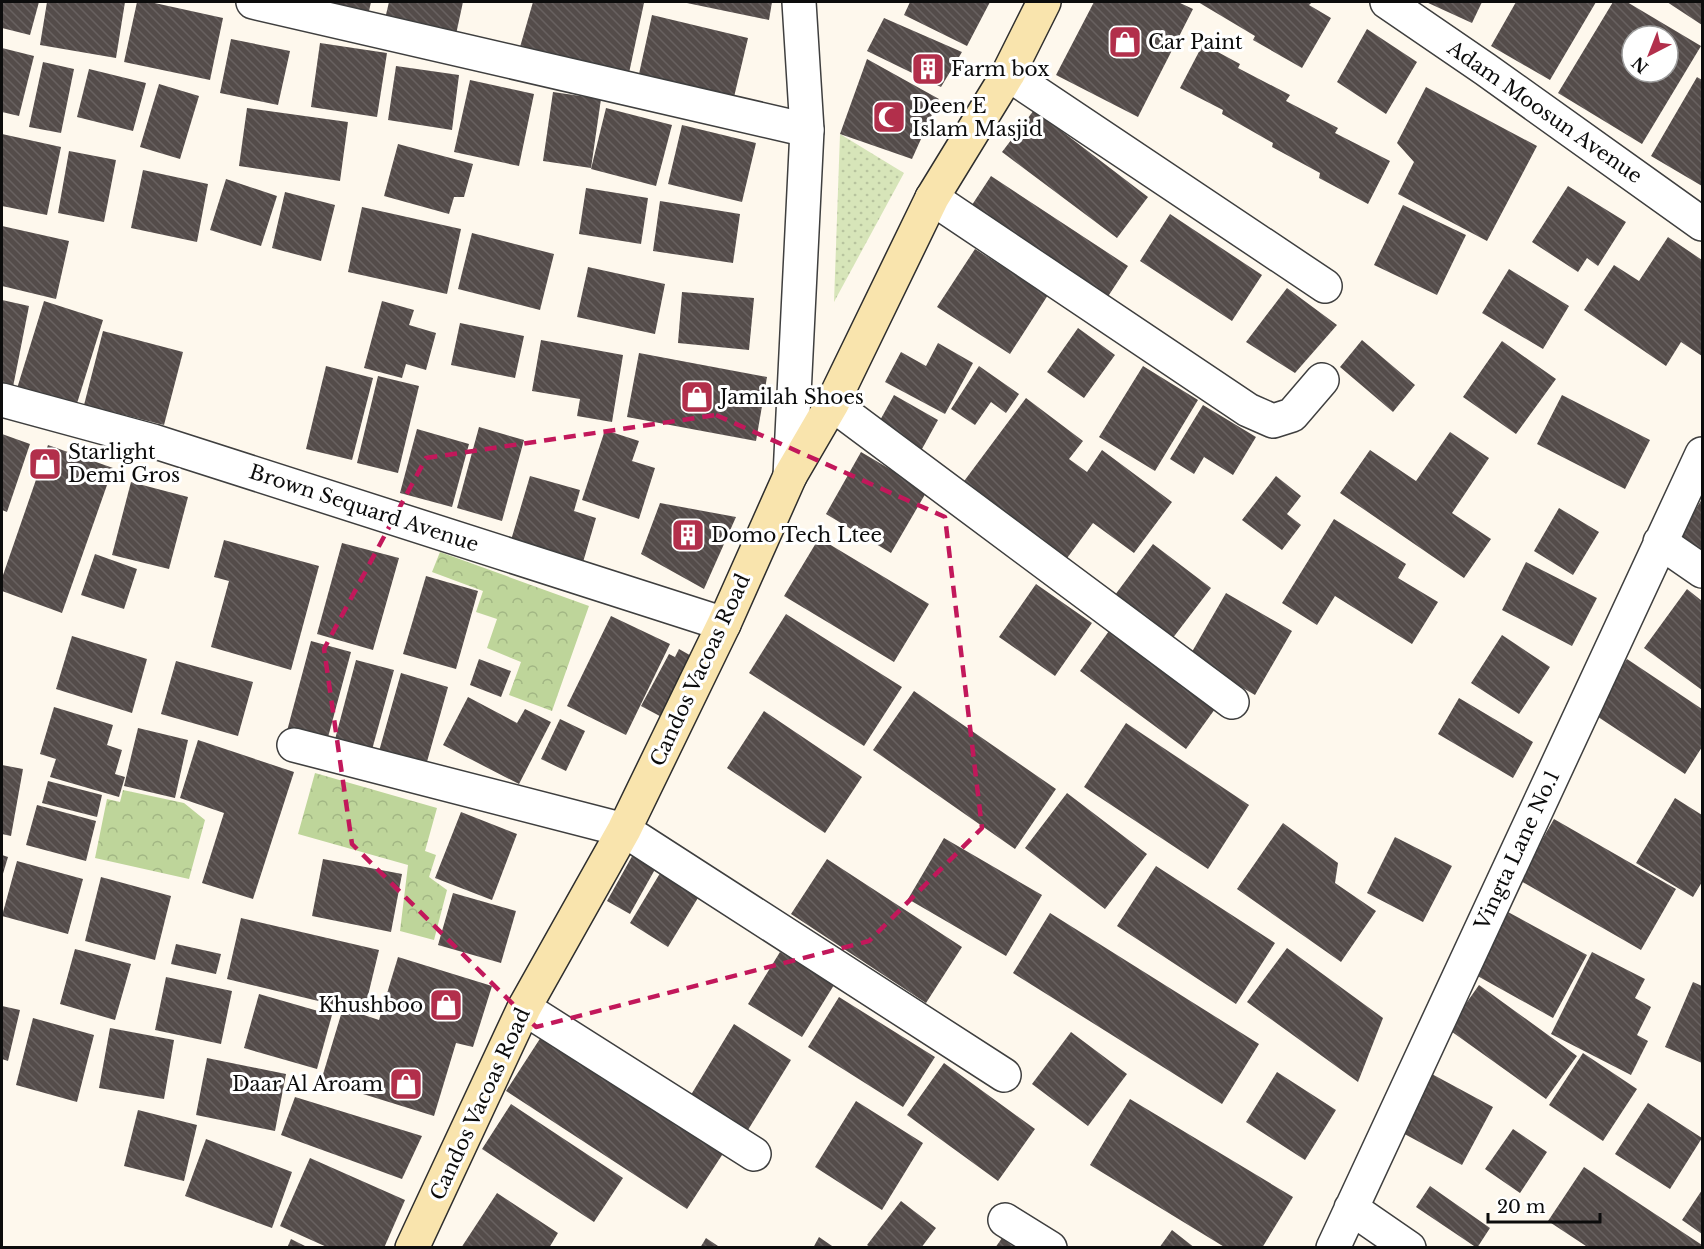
<svg xmlns="http://www.w3.org/2000/svg" width="1704" height="1249" viewBox="0 0 1704 1249" font-family="'Libre Baskerville',serif">
	<style>
		.grass { fill: url(#grass-dots) }
		.forest { fill: url(#forest-crowns) }
		.building { fill: url(#building-back-hatch); fill-rule: evenodd }
		.lines { fill: none; stroke-linecap: round; stroke-linejoin: round }
		.minor-casing { stroke: #3f3f3f; stroke-width: 36 }
		.tertiary-casing { stroke: #3f3f3f; stroke-width: 36 }
		.secondary-casing { stroke: #2e2e2e; stroke-width: 36 }
		.minor { stroke: #fff; stroke-width: 33 }
		.tertiary { stroke: #fff; stroke-width: 33 }
		.secondary { stroke: #f9e4ad; stroke-width: 33 }
		.marked { fill: none; stroke: #c2185b; stroke-width: 4.5; stroke-dasharray: 12 8; stroke-linejoin: round }
		.labels { text-anchor: middle; stroke-width: 6; stroke-linejoin: round; paint-order: stroke }
		.poi-label { font-size: 20px; fill: #0c0c0c; stroke: #fff; text-anchor: start }
		.street-label { font-size: 20px; fill: #0c0c0c; stroke: #fff }
	</style>
	<defs>
		<pattern id="grass-dots" width="8" height="8" patternUnits="userSpaceOnUse" patternTransform="scale(1.5)"><rect width="8" height="8" fill="#d7e5b9"/><path d="M2 2h.1M6 6h.1" fill="none" stroke="#b7c39e" stroke-width="1.8" stroke-linecap="round"/></pattern>
		<pattern id="forest-crowns" width="20" height="18" patternUnits="userSpaceOnUse" patternTransform="scale(1.5)"><rect width="20" height="18" fill="#bed59a"/><path d="M2 6a3 3 0 1 1 6 0M12 15a3 3 0 1 1 6 0" fill="none" stroke="#a2b684"/></pattern>
		<pattern id="building-back-hatch" width="6" height="6" patternUnits="userSpaceOnUse" patternTransform="scale(1.5)"><rect width="6" height="6" fill="#544c4a"/><path d="M-1 5l2 2M0 0l6 6M5-1l2 2" fill="none" stroke="#686160"/></pattern>
	</defs>
	<rect width="100%" height="100%" fill="#fef8ed"/>
	<path class="grass" d="M840,134L904,173L834,302Z"/>
	<path class="forest" d="M440,552L589,606L552,711L509,695L521,662L487,648L497,619L476,612L483,591L432,572Z
		M315,773L437,808L425,851L436,855L429,877L447,890L434,940L400,931L408,865L298,834Z
		M123,790L184,803L205,820L189,879L95,858L107,799L120,802Z"/>
	<path class="building" d="M2,2H39L30,35L2,28Z
		M47,2H125L116,58L40,45Z
		M137,2H150L223,18L210,80L124,62Z
		M297,2H371L367,20Z
		M389,2H463L455,39L384,23Z
		M533,2H635L644,3L629,73L520,47Z
		M682,2H772L769,20Z
		M910,2H990L967,46L904,15Z
		M1094,2H1178L1193,9L1138,117L1056,75Z
		M1198,2H1312L1309,5L1331,18L1302,68L1253,40L1255,36Z
		M1426,2H1482L1472,23Z
		M1516,2H1596L1550,80L1491,46Z
		M1613,2H1627L1701,46L1642,144L1558,93ZM1632,36H1668V72H1632Z
		M1667,2H1702V25Z
		M652,15L748,38L734,97L639,74Z
		M884,18L962,52L941,87L867,51Z
		M1367,29L1417,62L1386,114L1337,82Z
		M231,39L290,51L278,105L220,93Z
		M320,43L387,53L377,117L311,107Z
		M1203,44L1240,64L1238,68L1290,95L1286,101L1338,128L1335,133L1390,161L1368,204L1319,178L1320,173L1272,147L1273,143L1222,114L1223,110L1180,88Z
		M2,48L34,56L19,116L2,112Z
		M867,59L939,99L912,159L840,134Z
		M43,62L74,69L61,133L29,127Z
		M396,66L459,75L452,130L388,120Z
		M89,69L146,83L133,131L77,117Z
		M1697,77L1702,80V186L1651,156Z
		M470,80L534,94L519,166L454,152Z
		M159,84L199,96L180,159L140,147Z
		M1426,87L1537,146L1487,241L1398,194L1414,162L1397,143Z
		M553,92L601,99L591,168L543,161Z
		M247,108L348,122L340,181L239,166Z
		M606,108L672,125L656,186L591,169Z
		M1034,110L1148,197L1117,238L1002,152Z
		M682,125L756,143L742,202L668,184Z
		M2,134L61,147L47,215L2,206Z
		M398,144L473,164L464,197H454L449,214L384,196Z
		M69,151L116,160L104,222L58,213Z
		M143,170L208,184L197,242L131,228Z
		M991,176L1128,266L1105,301L968,211Z
		M226,179L277,196L261,246L210,230Z
		M1568,186L1626,222L1598,266L1587,258L1578,272L1532,242Z
		M586,188L648,198L641,244L579,234Z
		M285,192L335,205L321,261L272,248Z
		M660,201L740,214L733,263L653,251Z
		M1403,205L1466,235L1437,295L1374,265Z
		M362,207L461,229L447,294L348,272Z
		M1170,214L1262,275L1232,321L1140,261Z
		M2,226L69,241L56,299L2,286Z
		M472,233L554,254L540,310L458,289Z
		M1668,237L1702,260V356L1681,342L1666,366L1584,310L1614,265L1639,281Z
		M975,249L1048,295L1010,354L937,307Z
		M588,267L665,284L655,334L577,317Z
		M1509,269L1569,306L1543,349L1482,313Z
		M1287,288L1337,325L1295,373L1246,342Z
		M682,292L754,298L749,350L678,343Z
		M2,300L29,306L12,392L2,390Z
		M44,301L103,320L74,413L15,395Z
		M382,301L414,310L409,325L436,333L426,370L406,364L402,378L364,368Z
		M460,323L524,336L515,378L451,365Z
		M1078,328L1115,355L1084,398L1047,372Z
		M103,331L183,352L164,425L84,405Z
		M541,340L623,355L612,422L577,416L580,399L532,391Z
		M1362,340L1415,385L1393,412L1340,367Z
		M1502,341L1556,379L1516,434L1463,397Z
		M938,343L973,363L945,414L885,382L901,352L926,366Z
		M639,353L767,377L756,441L627,417Z
		M326,366L373,378L352,460L306,449Z
		M979,366L1019,394L1006,413L991,402L975,425L951,409Z
		M1143,366L1198,400L1155,471L1099,437Z
		M378,376L419,386L398,473L357,463Z
		M894,395L938,420L917,458L873,433Z
		M1562,395L1650,440L1625,489L1537,444Z
		M1026,398L1083,441L1069,459L1087,472L1102,450L1172,502L1134,553L1093,523L1059,569L956,492Z
		M1203,405L1256,437L1233,475L1204,457L1194,474L1170,459Z
		M479,427L524,440L502,521L457,508Z
		M417,429L469,444L452,507L400,493Z
		M605,430L639,441L632,461L655,468L639,519L582,500Z
		M1450,432L1489,458L1452,513L1491,539L1464,578L1340,493L1370,450L1416,481Z
		M2,434L30,444L7,512L2,510Z
		M48,445L113,468L62,613L2,591V578Z
		M861,452L927,491L891,553L826,514Z
		M530,476L580,490L574,511L596,518L581,569L509,547Z
		M1276,476L1301,496L1287,514L1301,525L1282,550L1242,520Z
		M131,482L188,497L169,569L112,555Z
		M1702,499V556L1677,539Z
		M660,503L736,517L704,589L641,554Z
		M1559,508L1599,532L1573,575L1534,551Z
		M1334,519L1406,564L1398,578L1438,602L1412,644L1335,596L1317,625L1282,603Z
		M819,538L929,604L894,662L784,596Z
		M224,540L319,566L291,670L211,647L229,581L214,577Z
		M342,543L399,558L373,650L317,634Z
		M1153,544L1211,588L1169,643L1112,599Z
		M95,554L137,569L124,609L81,595Z
		M1526,562L1597,598L1572,646L1502,610Z
		M426,576L478,591L456,669L403,654Z
		M1036,584L1092,623L1055,676L999,637Z
		M1687,589L1702,601V690L1644,648Z
		M1226,593L1292,631L1255,695L1189,657Z
		M786,614L902,687L864,746L749,673Z
		M611,616L670,644L626,735L567,706Z
		M1109,631L1215,709L1186,749L1080,671Z
		M1502,635L1550,667L1519,714L1471,683Z
		M72,636L147,659L132,713L56,689Z
		M311,641L351,652L327,741L287,731Z
		M679,649L702,662L671,722L641,706L669,654L675,657Z
		M479,659L511,671L501,697L470,685Z
		M1627,659L1702,709V747L1685,774L1592,713Z
		M356,660L394,670L370,757L333,747Z
		M176,661L253,682L238,736L161,714Z
		M401,673L448,687L423,776L376,762Z
		M914,691L1056,789L1015,849L873,750Z
		M468,697L517,723L525,709L551,722L519,784L443,745Z
		M1459,698L1533,742L1513,778L1438,734Z
		M54,707L113,725L107,745L122,750L115,774L125,777L119,797L50,777L56,759L40,754Z
		M764,711L862,777L825,833L727,768Z
		M560,719L585,731L566,771L541,759Z
		M1126,723L1249,805L1208,869L1084,787Z
		M138,728L188,740L175,798L124,786Z
		M198,740L294,772L253,899L202,883L224,813L180,798Z
		M2,765L23,769L11,836L2,834Z
		M48,781L102,795L97,817L42,803Z
		M1067,793L1147,854L1105,909L1025,848Z
		M1675,798L1702,815V882L1693,897L1636,863Z
		M37,805L96,821L86,861L26,845Z
		M461,812L517,834L492,900L435,878Z
		M1554,819L1676,889L1641,950L1519,880Z
		M1283,823L1338,863L1335,883L1376,911L1341,962L1237,889Z
		M1395,837L1452,866L1423,922L1367,893Z
		M944,838L1042,895L1006,956L908,899Z
		M635,851L658,864L630,914L607,901Z
		M2,855L8,857L2,877Z
		M323,859L402,874L391,932L312,916Z
		M827,859L962,947L926,1003L791,914Z
		M17,861L83,879L68,934L2,916Z
		M665,865L704,888L668,947L630,923Z
		M1156,866L1275,943L1236,1004L1117,926Z
		M101,877L171,896L155,960L85,941Z
		M453,893L516,911L501,963L438,945Z
		M1508,912L1587,955L1553,1018L1474,974Z
		M1050,913L1259,1044L1222,1104L1013,973Z
		M241,918L379,950L364,1012L227,979Z
		M176,944L221,954L216,974L171,964Z
		M1287,948L1383,1018L1358,1082L1247,1002Z
		M75,949L131,964L115,1020L60,1004Z
		M780,952L834,985L802,1037L748,1004Z
		M1592,952L1645,979L1635,998L1651,1007L1637,1035L1648,1041L1631,1075L1551,1034Z
		M398,957L492,986L473,1047L456,1043L434,1116L321,1081L343,1008L379,1020Z
		M166,977L232,991L221,1044L155,1030Z
		M1693,982L1702,986V1063L1665,1047Z
		M1479,985L1577,1056L1546,1099L1448,1029Z
		M259,994L332,1015L317,1069L244,1048Z
		M839,997L935,1057L903,1107L808,1047Z
		M2,1006L20,1010L8,1061L2,1059Z
		M33,1018L94,1035L77,1102L16,1085Z
		M734,1024L791,1060L743,1138L686,1103Z
		M110,1028L174,1040L164,1099L99,1088Z
		M1071,1032L1127,1074L1088,1126L1032,1084Z
		M543,1034L724,1152L687,1209L506,1091Z
		M1583,1053L1637,1089L1603,1141L1549,1105Z
		M207,1058L286,1074L275,1131L196,1115Z
		M944,1063L1035,1129L998,1181L907,1115Z
		M1277,1072L1336,1110L1305,1160L1246,1122Z
		M1430,1073L1493,1107L1462,1165L1399,1131Z
		M295,1097L422,1136L402,1179L281,1135Z
		M1130,1099L1293,1197L1262,1248H1226L1090,1165Z
		M856,1101L923,1143L882,1210L815,1167Z
		M1648,1103L1702,1138L1670,1189L1615,1154Z
		M511,1104L623,1178L594,1222L482,1149Z
		M138,1110L197,1125L184,1181L124,1166Z
		M1513,1129L1547,1152L1520,1193L1485,1169Z
		M206,1139L292,1172L272,1228L185,1196Z
		M310,1158L405,1200L384,1248H329L280,1226Z
		M1584,1167L1702,1245V1248H1589L1548,1221Z
		M1430,1186L1490,1228L1477,1248L1416,1207Z
		M1702,1190V1234L1682,1220Z
		M497,1193L558,1233L549,1248H461Z
		M901,1201L936,1228L921,1248H871L867,1245Z
		M1172,1230L1195,1248H1159Z
		M819,1237L835,1248H813Z
		M706,1238L721,1248H700Z
		M1002,1238L1015,1248H995Z
		M291,1239L309,1248H287Z"/>
	<g class="lines">
		<g class="minor-casing">
			<path id="minor" d="M253,2L807,130
				M1387,2L1485,69L1702,224
				M1008,74L1325,286
				M932,198L1248,410L1273,421L1292,415L1322,380
				M2,400L153,441L724,624
				M832,404L1232,702
				M1660,542L1702,571
				M294,745L624,830L1004,1075
				M524,1008L754,1154
				M1351,1208L1409,1248
				M1005,1220L1050,1248
				M1333,1248L1702,454"/>
		</g>
		<g class="tertiary-casing">
			<path id="tertiary" d="M790,476L807,130L799,2"/>
		</g>
		<g class="secondary-casing">
			<path id="secondary" d="M412,1248L524,1008L624,830L724,624L790,476L832,404L932,198L1008,74L1044,2"/>
		</g>
		<use href="#minor" class="minor"/>
		<use href="#tertiary" class="tertiary"/>
		<use href="#secondary" class="secondary"/>
	</g>
	<path class="marked" d="M716,415L945,517L982,828L869,941L536,1027L352,844L324,649L426,458Z"/>
	<defs>
		<g id="shop-square" transform="scale(1.725)"><rect x="-9" y="-9" width="18" height="18" rx="4" fill="#b22f4b" stroke="#fff"/><path d="M-5-2.5h2.3a2.7 3.5 0 0 1 5.4 0H5L5.5 6h-11ZM-1.5-2.5h3a1.5 2.3 0 0 0-3 0Z" fill="#fff"/></g>
		<g id="building-square" transform="scale(1.725)"><rect x="-9" y="-9" width="18" height="18" rx="4" fill="#b22f4b" stroke="#fff"/><path d="M-4-6H4V6H1V3H-1V6H-4ZM-2.5-4.3h1.7v1.8h-1.7ZM.8-4.3h1.7v1.8H.8ZM-2.5-1h1.7V.8h-1.7ZM.8-1h1.7V.8H.8Z" fill="#fff"/></g>
		<g id="mosque-square" transform="scale(1.725)"><rect x="-9" y="-9" width="18" height="18" rx="4" fill="#b22f4b" stroke="#fff"/><path d="M3.5-4.9A6 6 0 1 0 3.5 4.9A5 5 0 1 1 3.5-4.9Z" fill="#fff"/></g>
	</defs>
	<g fill-rule="evenodd">
		<use href="#shop-square" x="1125" y="42"/>
		<use href="#building-square" x="928" y="69"/>
		<use href="#mosque-square" x="889" y="117"/>
		<use href="#shop-square" x="697" y="397"/>
		<use href="#shop-square" x="45" y="464"/>
		<use href="#building-square" x="688" y="535"/>
		<use href="#shop-square" x="446" y="1005"/>
		<use href="#shop-square" x="406" y="1084"/>
	</g>
	<g class="labels">
		<g class="poi-label">
			<text x="1148" y="49">Car Paint</text>
			<text x="951" y="76">Farm box</text>
			<text x="912" y="113">Deen E<tspan x="912" dy="23">Islam Masjid</tspan></text>
			<text x="720" y="404">Jamilah Shoes</text>
			<text x="68" y="459">Starlight<tspan x="68" dy="23">Demi Gros</tspan></text>
			<text x="711" y="542">Domo Tech Ltee</text>
			<text x="423" y="1012" text-anchor="end">Khushboo</text>
			<text x="383" y="1091" text-anchor="end">Daar Al Aroam</text>
		</g>
		<g class="street-label">
			<text transform="translate(1545 112) rotate(35)" y="7">Adam Moosun Avenue</text>
			<text transform="translate(364 508) rotate(18)" y="7">Brown Sequard Avenue</text>
			<text transform="translate(700 670) rotate(-65)" y="7">Candos Vacoas Road</text>
			<text transform="translate(1517 850) rotate(-65)" y="7">Vingta Lane No.1</text>
			<text transform="translate(480 1104) rotate(-65)" y="7">Candos Vacoas Road</text>
		</g>
	</g>
	<rect width="1704" height="1249" fill="none" stroke="#0c0c0c" stroke-width="6"/>
	<g transform="translate(1650 54) rotate(222)"><circle r="28" fill="#ffffff" stroke="#9e9e9e" stroke-width="1.5"/>
	<path d="M0-4.5L10 22L0 15L-10 22Z" fill="#b22f4b"/>
	<text y="-9" font-size="16" font-weight="bold" text-anchor="middle" fill="#0c0c0c">N</text>
	</g>
	<path d="M1488 1213v9h112v-9" fill="none" stroke="#0c0c0c" stroke-width="3"/>
	<text x="1497" y="1213" font-size="18" fill="#0c0c0c" stroke="#ffffff" stroke-width="4.5" paint-order="stroke">20 m</text>
</svg>
